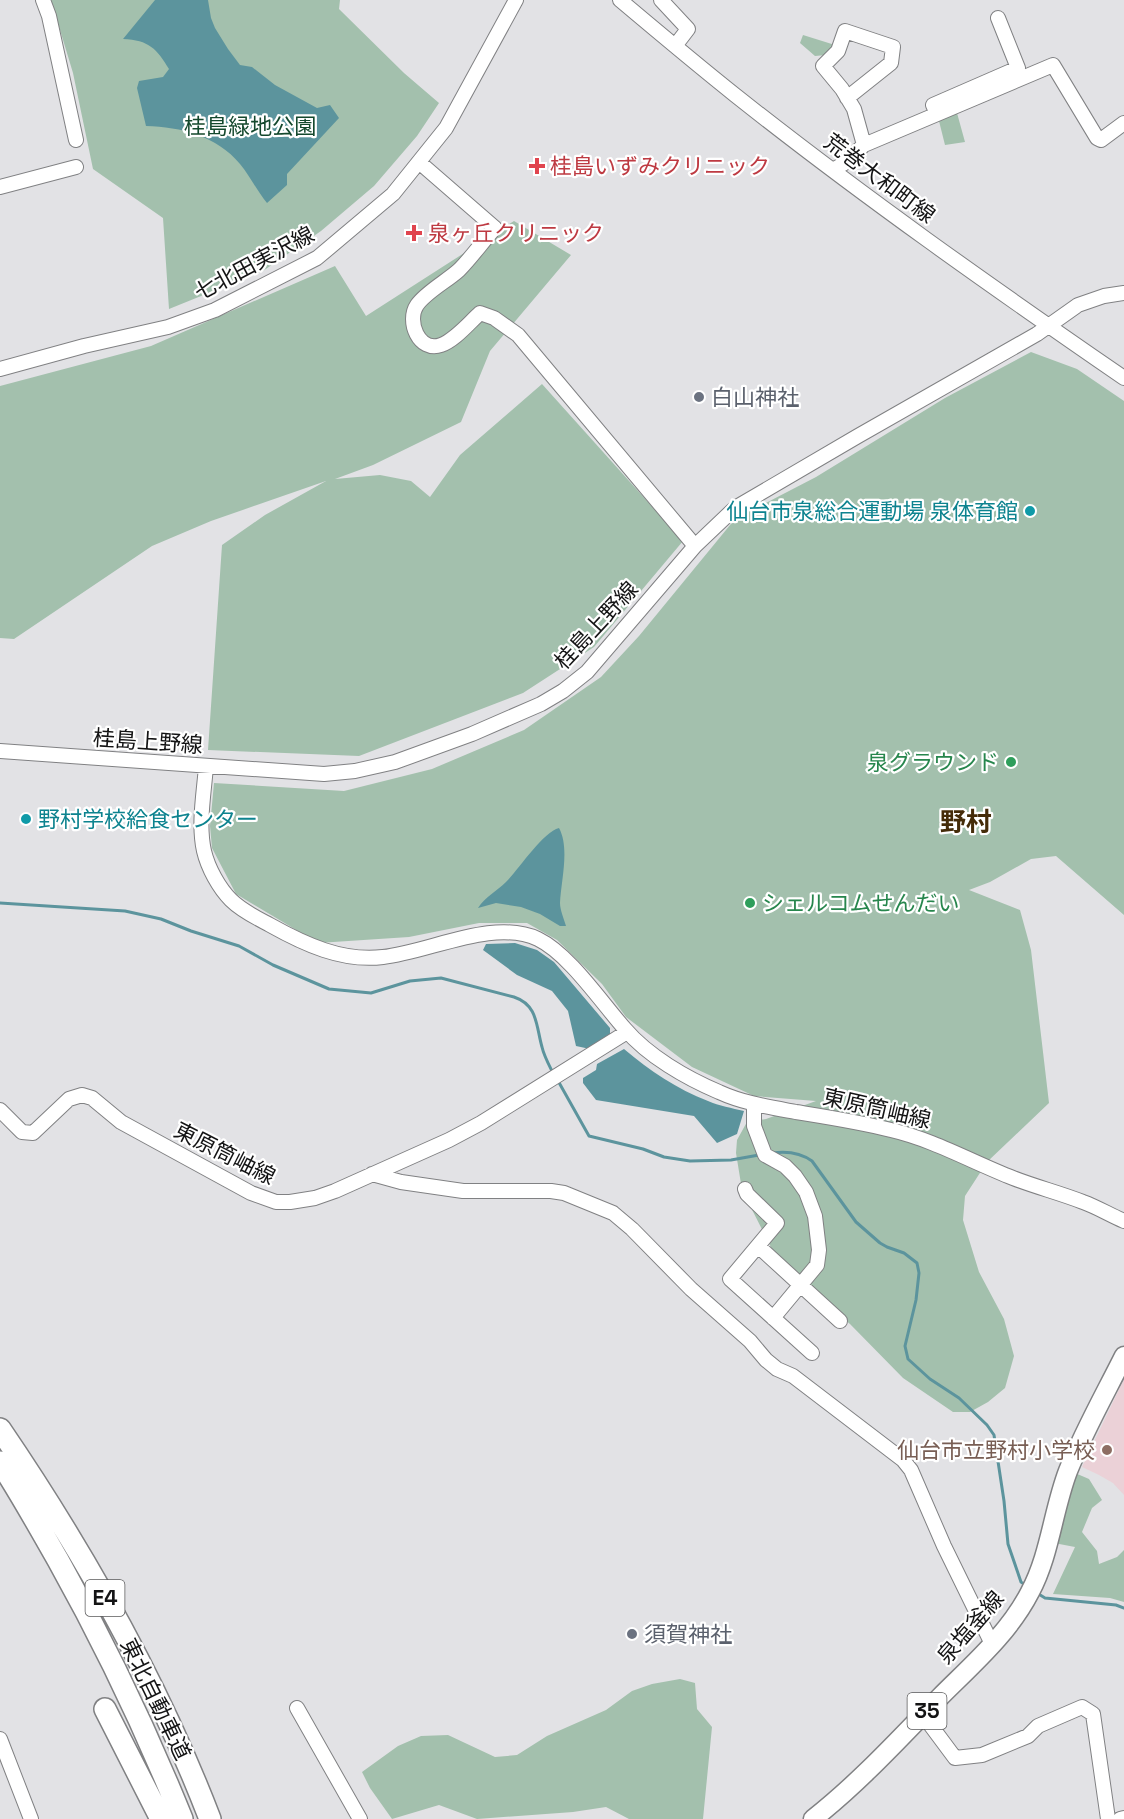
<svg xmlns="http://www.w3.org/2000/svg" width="1124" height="1819" viewBox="0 0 1124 1819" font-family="'Space Grotesk','Noto Sans JP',sans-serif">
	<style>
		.education { fill: #ebd1d7 }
		.green { fill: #a3c0ad }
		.water { fill: #5c949d }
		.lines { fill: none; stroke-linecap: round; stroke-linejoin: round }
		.stream { stroke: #5c949d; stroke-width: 3 }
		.minor-casing { stroke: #808183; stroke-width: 16 }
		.major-casing { stroke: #808183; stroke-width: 21 }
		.highway-casing { stroke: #808183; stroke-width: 24 }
		.minor { stroke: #fff; stroke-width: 14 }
		.major { stroke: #fff; stroke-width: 18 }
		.highway { stroke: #fff; stroke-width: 21 }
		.health-dot { fill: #e0444e; stroke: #fff; stroke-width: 2 }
		.worship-dot { fill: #6b7280; stroke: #fff; stroke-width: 2 }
		.culture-dot { fill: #0f9aa8; stroke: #fff; stroke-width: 2 }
		.leisure-dot { fill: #2e9e5b; stroke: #fff; stroke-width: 2 }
		.education-dot { fill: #8d6e63; stroke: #fff; stroke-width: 2 }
		.labels { text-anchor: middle; stroke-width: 4.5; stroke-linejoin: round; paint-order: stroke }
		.shield { fill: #fff; stroke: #5a5a5b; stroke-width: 1.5 }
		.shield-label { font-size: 21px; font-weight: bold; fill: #141415 }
		.park-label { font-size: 22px; fill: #14482d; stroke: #fff }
		.health-label { font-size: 22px; fill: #be3a42; stroke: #fff; text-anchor: start }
		.street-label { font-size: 22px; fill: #141415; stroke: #fff }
		.worship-label { font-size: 22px; fill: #5b616d; stroke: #fff; text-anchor: start }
		.culture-label { font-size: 22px; fill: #0d838f; stroke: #fff; text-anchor: end }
		.leisure-label { font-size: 22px; fill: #27864d; stroke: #fff; text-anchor: end }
		.education-label { font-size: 22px; fill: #785e54; stroke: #fff; text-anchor: end }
		.quarter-label { font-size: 26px; font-weight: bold; fill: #452c09; stroke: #fff }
	</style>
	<rect width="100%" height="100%" fill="#e2e2e5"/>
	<path class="education" d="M1124,1379V1495L1113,1483L1099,1475L1082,1467Z"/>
	<path class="green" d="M51,0H340L339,9L404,73L439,103L417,136L374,186L321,231L263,271L169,309L163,218L93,169L73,73Z
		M803,35L835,45L826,55L815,56L800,43Z
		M957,113L965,142L945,145L939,121Z
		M514,221L571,255L490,351L461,422L373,465L335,479L380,475L411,481L430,497L460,455L542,384L683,541L594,647L523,693L359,756L208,750L222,545L265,515L326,481L211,521L152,546L14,639L0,638V386L151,346L335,266L366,316Z
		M1031,352L1077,369L1124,401V915L1056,856L1031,859L990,882L969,890L1020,910L1031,950L1049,1103L987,1162L965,1196L963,1220L979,1272L1004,1319L1014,1356L1005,1388L988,1402L970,1412H953L903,1378L850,1324L819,1298L777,1259L742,1190L736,1153L737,1140L747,1122L766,1119L816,1101L754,1096L692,1067L626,1017L602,984L557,940L527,923H479L409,937L318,943L236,894L212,848L210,826L214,783L344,791L432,769L524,730L601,677L639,636L735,519L816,477L945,398Z
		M1075,1473L1089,1479L1102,1500L1092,1508L1082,1532L1097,1551L1099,1564L1117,1557L1124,1550V1602L1110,1598L1053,1594L1075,1547L1054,1543Z
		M680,1679L695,1683L697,1709L712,1727L703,1819H629L606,1807L573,1812L477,1819L439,1805L392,1819L370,1788L362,1772L398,1746L421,1736L448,1735L495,1757L517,1755L547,1736L606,1710L632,1691L652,1684Z"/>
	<path class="water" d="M155,0H208L211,18L215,28L228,49L240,65L252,67L275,85L317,108L330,105L339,118L287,174V185L267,203C257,191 250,176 240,164C217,136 181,127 146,126L137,88L139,81L163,77L169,69C157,49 149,40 123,39Z
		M559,828C570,848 561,881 560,903C560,910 564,919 566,926H560L540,914L521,907L496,903L478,908C485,897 497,891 506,882C519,869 543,832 559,828Z
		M515,943L537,950L554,962L610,1028V1035L590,1049L576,1046L568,1011L552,991L517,975L483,950L486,944Z
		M624,1049C650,1071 677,1089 708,1101C719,1106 732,1108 744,1111L737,1134L717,1143L694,1116L596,1100L583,1083V1078L596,1070L597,1064Z"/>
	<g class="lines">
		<path class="stream" d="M0,903L125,911L161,919L191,931L239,946L273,965L329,989L371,993L410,981L441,978L514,997C538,1005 536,1026 542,1047C544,1056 549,1065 553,1073
			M557,1079L589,1136L643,1149L664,1157L690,1161L731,1160L759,1155
			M772,1153C786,1151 801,1153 812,1161L856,1222L880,1243L887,1247L904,1253L917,1263L919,1273L916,1300L905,1346L908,1359L930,1379L959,1398L987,1425L994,1435L1004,1501L1008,1544L1021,1582L1027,1586
			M1037,1593L1045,1598L1116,1605L1124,1608"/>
		<g class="minor-casing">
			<path id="minor" d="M43,0L49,16L76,140
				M620,0C658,32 696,64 735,95C861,195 992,287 1124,378
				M661,0L688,29L675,46
				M847,98L891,63L893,47L845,31L838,51L823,66L842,89L854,109L864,145
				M937,114L933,105L1018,68L998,18
				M419,162L495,228C483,241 472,257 459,270C447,281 426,292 417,305C406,321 419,353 441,345C455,340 468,324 480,313L494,318L518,335L695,546
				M833,170L843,164L864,145L1053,65L1097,138L1101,140L1124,123
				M0,187L76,167
				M0,369L84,346L168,327L215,310L317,258L393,194L446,128L516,0
				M0,751L324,774L355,771L395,762L472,734L541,704L563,691L587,672L695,546L735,508L858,436L1037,334L1078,305L1104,296L1124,293
				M206,766C204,793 198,824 204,851C208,868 219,888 231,900C242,911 257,918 270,925C304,944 342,962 383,957C430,952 493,918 538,939C569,954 601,1002 625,1029C648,1056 686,1078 719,1092C743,1103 769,1107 796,1112C827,1117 860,1122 891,1130C934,1140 972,1162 1013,1178C1036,1187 1060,1193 1083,1202C1097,1207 1110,1215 1124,1221
				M754,1104V1126L765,1155L785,1166L795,1176L806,1192L815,1216L819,1250L817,1265L773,1318
				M0,1110L22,1132L33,1133L69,1099L82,1095L92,1098L121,1122L251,1193L276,1202H290L315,1198L335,1191L449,1140L481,1123L627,1032
				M372,1174L401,1182L463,1191H551L564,1193L613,1213L632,1229L691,1289L750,1341L766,1360L777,1369L793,1376L903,1460L911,1470L944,1546L992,1644
				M745,1189L747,1194L777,1223L730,1279L812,1353
				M758,1246L840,1321
				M297,1708L360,1819
				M923,1715L955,1758L982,1755L1028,1736L1038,1726L1082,1707L1093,1714L1108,1819
				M0,1739L31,1819
				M1120,1819L1124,1818"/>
		</g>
		<g class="major-casing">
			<path id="major" d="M813,1819C860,1782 900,1738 941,1696C973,1664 1009,1633 1030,1592C1050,1555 1053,1510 1068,1471C1084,1431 1105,1394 1124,1356"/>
		</g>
		<g class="highway-casing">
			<path id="highway" d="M0,1429C83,1551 157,1681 210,1819
				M0,1462C21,1494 39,1527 58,1560C105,1644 146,1730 182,1819
				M105,1709L161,1819"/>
		</g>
		<use href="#minor" class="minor"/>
		<use href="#major" class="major"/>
		<use href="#highway" class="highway"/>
	</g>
	<g class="health-dot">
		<path d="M534 157h6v6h6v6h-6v6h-6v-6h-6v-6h6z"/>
		<path d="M411 224h6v6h6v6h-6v6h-6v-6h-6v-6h6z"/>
	</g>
	<g class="worship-dot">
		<circle cx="699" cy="397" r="6"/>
		<circle cx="632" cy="1634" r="6"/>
	</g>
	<g class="culture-dot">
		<circle cx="1030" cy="511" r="6"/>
		<circle cx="26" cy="819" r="6"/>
	</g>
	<g class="leisure-dot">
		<circle cx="1011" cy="762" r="6"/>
		<circle cx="750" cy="903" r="6"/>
	</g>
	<circle class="education-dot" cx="1107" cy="1450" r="6"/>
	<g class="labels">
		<g class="shield">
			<rect x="85.5" y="1580" width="39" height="36" rx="4.5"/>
			<rect x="907.5" y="1693" width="39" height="36" rx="4.5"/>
		</g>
		<g class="shield-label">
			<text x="105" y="1605">E4</text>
			<text x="927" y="1718">35</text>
		</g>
		<g class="park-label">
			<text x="250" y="134">桂島緑地公園</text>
		</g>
		<g class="health-label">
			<text x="550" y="174">桂島いずみクリニック</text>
			<text x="428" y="241">泉ヶ丘クリニック</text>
		</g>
		<g class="street-label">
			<text transform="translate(880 178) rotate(37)" y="8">荒巻大和町線</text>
			<text transform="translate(254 263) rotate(-28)" y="8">七北田実沢線</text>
			<text transform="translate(596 625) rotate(-47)" y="8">桂島上野線</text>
			<text transform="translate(148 741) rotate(4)" y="8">桂島上野線</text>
			<text transform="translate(877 1108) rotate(13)" y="8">東原筒岫線</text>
			<text transform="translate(225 1153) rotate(27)" y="8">東原筒岫線</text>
			<text transform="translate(970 1627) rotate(-49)" y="8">泉塩釜線</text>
			<text transform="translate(156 1699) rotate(64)" y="8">東北自動車道</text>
		</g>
		<g class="worship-label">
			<text x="711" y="405">白山神社</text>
			<text x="644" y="1642">須賀神社</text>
		</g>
		<g class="culture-label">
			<text x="1018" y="519">仙台市泉総合運動場 泉体育館</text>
			<text x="38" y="827" text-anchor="start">野村学校給食センター</text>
		</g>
		<g class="leisure-label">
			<text x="999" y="770">泉グラウンド</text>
			<text x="762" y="911" text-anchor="start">シェルコムせんだい</text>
		</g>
		<g class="education-label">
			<text x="1095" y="1458">仙台市立野村小学校</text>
		</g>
		<g class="quarter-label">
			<text x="966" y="831">野村</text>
		</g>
	</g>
</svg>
